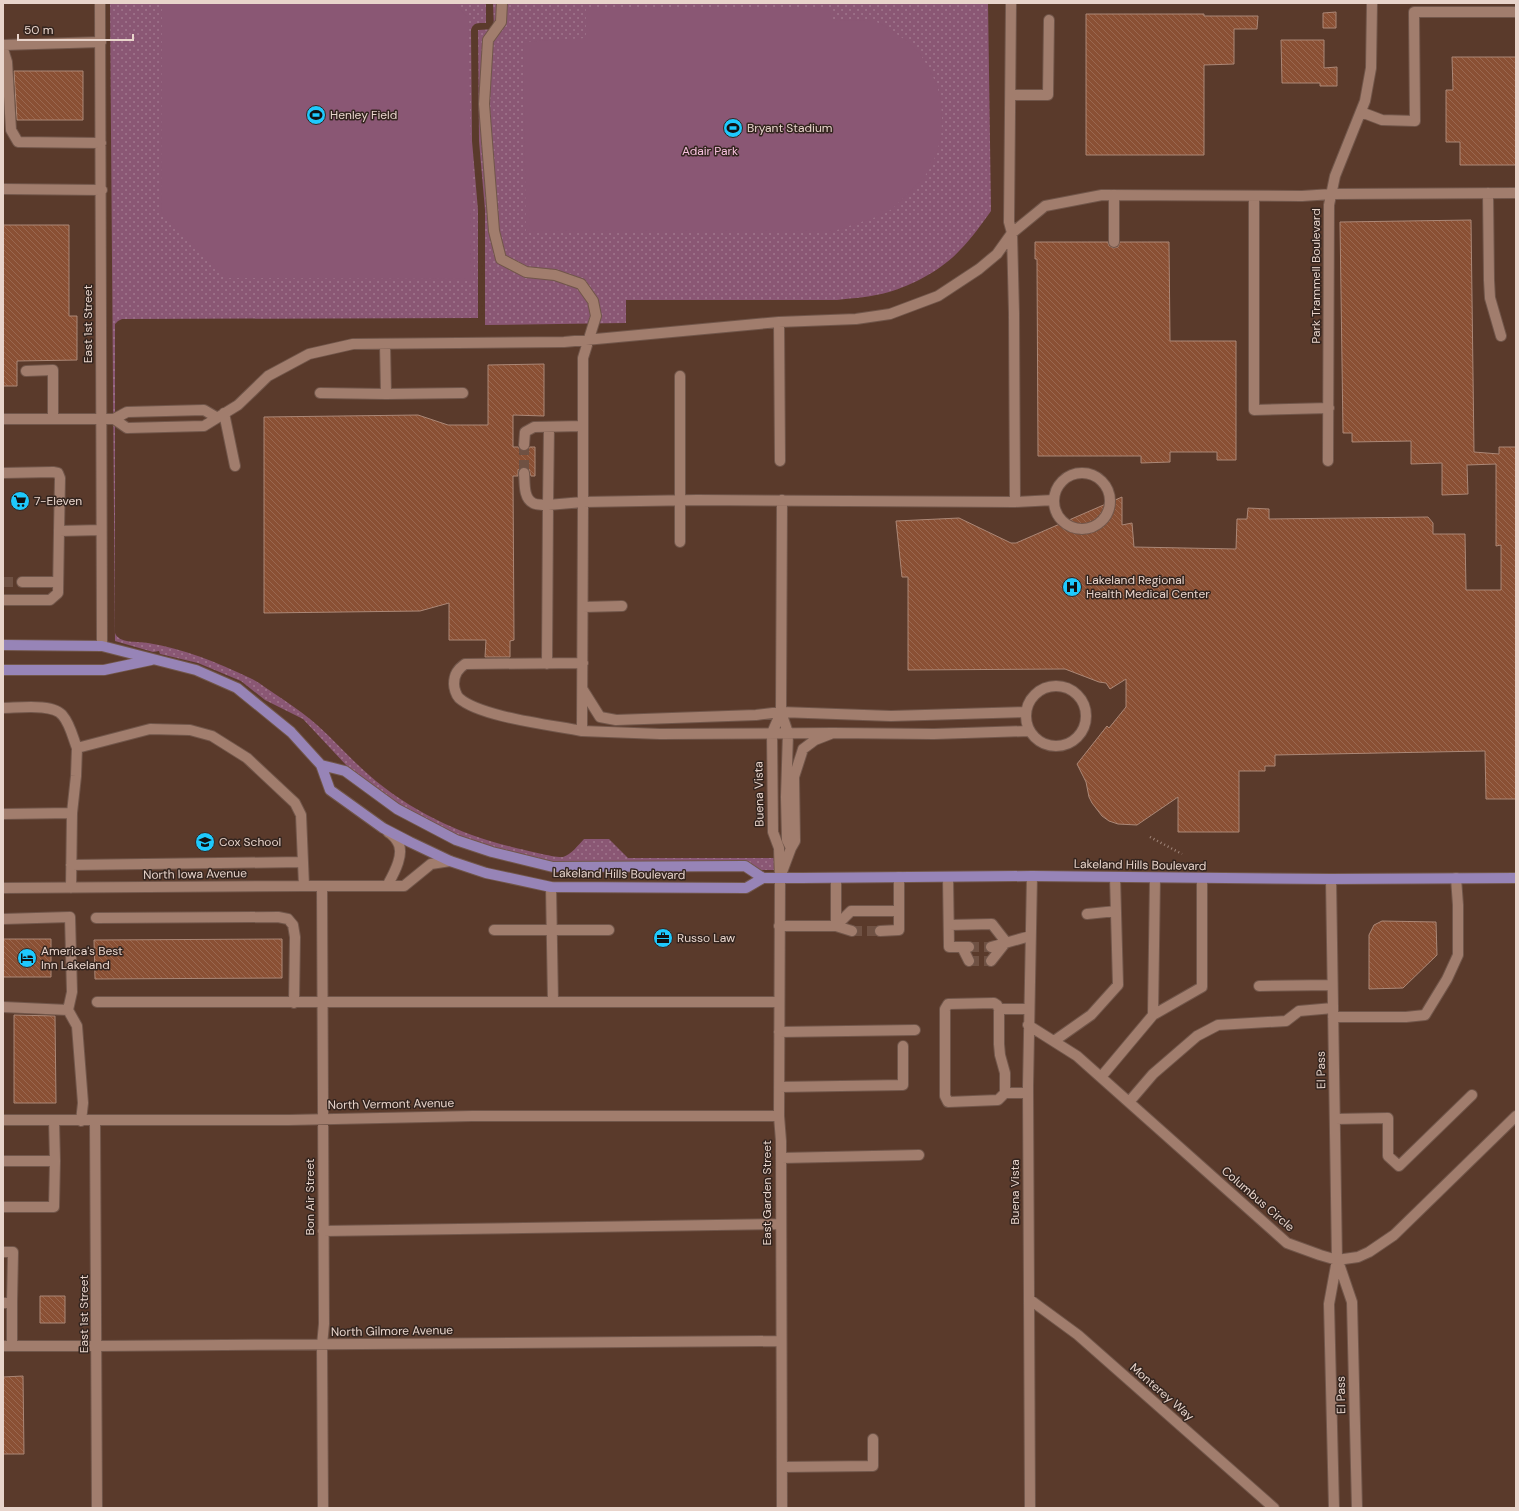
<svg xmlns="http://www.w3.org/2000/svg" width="1519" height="1511" viewBox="0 0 1519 1511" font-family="'DM Sans',sans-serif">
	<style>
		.park { fill: url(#park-dots) }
		.garden { fill: #8a5774 }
		.building { fill: url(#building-back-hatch); stroke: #ab8776 }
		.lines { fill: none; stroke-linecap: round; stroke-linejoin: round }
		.minor-tunnel { stroke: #6f5143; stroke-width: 10; stroke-dasharray: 10 5; stroke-linecap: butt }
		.minor-casing { stroke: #71564a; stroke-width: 12 }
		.major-casing { stroke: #71564a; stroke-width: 12 }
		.path { stroke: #a1877b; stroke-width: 2.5; stroke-dasharray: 1 3; stroke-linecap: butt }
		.minor { stroke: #a17d6d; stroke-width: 10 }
		.major { stroke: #9784b7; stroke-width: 10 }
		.labels { text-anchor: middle; stroke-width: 3; stroke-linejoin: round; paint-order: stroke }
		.poi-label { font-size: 12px; fill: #e8d4cb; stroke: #34251f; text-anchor: start }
		.park-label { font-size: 12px; fill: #f8c2df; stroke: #34251f }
		.street-label { font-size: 12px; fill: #e8d4cb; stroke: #34251f }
	</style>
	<defs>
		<pattern id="park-dots" width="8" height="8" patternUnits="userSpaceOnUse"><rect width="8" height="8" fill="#8a5774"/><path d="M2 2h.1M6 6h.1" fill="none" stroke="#a0768d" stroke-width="1.8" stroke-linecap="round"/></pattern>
		<pattern id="building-back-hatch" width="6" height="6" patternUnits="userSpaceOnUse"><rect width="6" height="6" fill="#8a5034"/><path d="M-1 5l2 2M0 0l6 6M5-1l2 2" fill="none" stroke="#9a6850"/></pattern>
	</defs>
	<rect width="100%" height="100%" fill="#5a3a2b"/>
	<path class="park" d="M110,3H486V23C479,23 473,22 471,30L472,141L478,210V318L122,319L118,321L115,324V633C119,644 138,641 148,643C184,649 217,662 250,678C259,682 267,689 275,694C287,702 299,710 310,719C331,736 348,757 369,775C410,811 463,836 516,848C526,850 555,858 563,857C571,855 579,844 584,839H609L628,858H785L784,870H553L504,858L375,796L303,719L265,700L241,681L198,663L160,654L159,651L153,652L115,641Z
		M493,3H988L991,211C981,225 972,238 960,250C943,269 913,285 889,292C872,297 854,298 837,300H626V323L485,325V210L479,141L478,30L494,29Z"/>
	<path class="garden" d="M162,3H453L468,17L474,279L227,278L161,212Z
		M831,7V20L874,21L885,26L908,42L920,54L930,70L937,86L941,100L942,119L941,137L937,152L931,167L922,180L892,209L882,215L831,232H526L523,42L586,38V8Z"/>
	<path class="building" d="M1336,12V28H1323V13Z
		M1086,14H1204V16H1258L1257,29H1234V64L1204,65V155H1086Z
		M1281,40H1324V68L1337,67V86H1320V83H1282Z
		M1452,57H1516V165H1460V142H1446V90H1453Z
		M14,71H83V120H17Z
		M1471,220L1474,452L1499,454V447H1516V799H1486L1485,751L1275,755V766H1265V771H1239V832H1178V797L1137,825L1118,824L1109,821L1102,816L1092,803L1089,797L1086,782L1077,764L1107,726L1109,728L1126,707V679L1110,689L1106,683L1099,682L1065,669L908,670V577H902L896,521L959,518L1011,543H1016L1122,497V525L1132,523L1134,547L1236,549L1237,519H1247L1248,508L1269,509V519L1428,517L1433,523V534H1465L1466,590H1501V545L1496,546V464L1467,465L1468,494L1442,495V463L1411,464V441L1352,442V433H1343L1340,222Z
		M3,225H69V316H77V360L17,361V386H3Z
		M1035,242H1108L1109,246L1114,248L1118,247L1120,242H1169L1170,341H1236V460H1217V452H1170V462L1141,463V456H1038L1037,259H1035Z
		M544,364V416L513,415V447H518L520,450L524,451H527L530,447H535V476H531L529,469L524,467L518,470V476H513L514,640L510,641V657H485L486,640H449V603L420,611L264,613V417L418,415L448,425H488V365Z
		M1382,921L1436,922L1437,955L1403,988L1369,989V935L1374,925Z
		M3,939H51V977H3Z
		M282,939V978L95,979L94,940Z
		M14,1015L55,1016L56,1103H14Z
		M40,1296H65V1323H40Z
		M23,1376L24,1454H3V1377Z"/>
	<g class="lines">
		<path class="minor-tunnel" d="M524,445V473
			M3,582H22
			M852,931H880
			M969,947H991
			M969,961H991"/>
		<g class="minor-casing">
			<path id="minor" d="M100,3L102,646
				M502,3L501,22L488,40L484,104L494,231L501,259L526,272L555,275L581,284L593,301L596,316L583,358V502L697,500L1015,502L1014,313L1012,233L1009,222L1011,3
				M3,45L101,42
				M3,49L7,62L11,130L18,142L101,143
				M1011,95H1048L1049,20
				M1361,112L1382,120L1415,121L1414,12H1516
				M3,189L102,190
				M1488,193L1489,280L1490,298L1501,336
				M1114,195V242
				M1254,196V410L1329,408
				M779,322L780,461
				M26,371L53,370V419
				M680,376V542
				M320,393L386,394L385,344
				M386,394L463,393
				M224,413L235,466
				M3,419H114L127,412L204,410L216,417
				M114,419L127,428L204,426L238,405L268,376L309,354L353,344L564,342L779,322L856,319L890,314L938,296L979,269L997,254L1012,233L1045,206L1102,195L1302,196L1332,194L1516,193
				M524,445L525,432L534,427L583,426
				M1328,461L1329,205L1335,176L1365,101L1371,68L1372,3
				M3,473L53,472L58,473L60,478L59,531L101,530
				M524,473C525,482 523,498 533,503C536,505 544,505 548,505L549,427
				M1054 501a28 28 0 1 1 56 0a28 28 0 1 1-56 0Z
				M782,500L781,712L788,733L786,797L787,840L791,848
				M1015,502L1054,500
				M22,582H58
				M3,600H50L58,593L59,531
				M583,607L622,606
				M547,664L548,505L583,502L582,731L660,734L833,733
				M1026 716a30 30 0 1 1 60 0a30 30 0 1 1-60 0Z
				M583,690L600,717L616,720L756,715L781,712L891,716L1026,712
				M3,708C18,708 54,703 63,716C70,724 73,738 77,748L150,729L190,730L212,736L247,758L295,803L301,815L304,886
				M781,712L772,733L773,832L779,848L780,878L779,1116L781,1141L782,1508
				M582,731C552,725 480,717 459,698C456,695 454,688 454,684C454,674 458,669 465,664L583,663
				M72,813L76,776L77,748
				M3,814L72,813L71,888
				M71,865L303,862
				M782,872L791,848L795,841L794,777L803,749L815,740L833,733L934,734L1029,731
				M948,877L949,947H969
				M1331,879L1337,1260L1329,1304L1334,1508
				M322,886L324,1324L322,1345L323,1508
				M387,886C393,875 406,853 397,841C395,837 391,834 388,832
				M551,887L553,1002
				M3,888L304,886H404L431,864L450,861
				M1087,914L1116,911
				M96,918L278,917L288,919L293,925L295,937L294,1003
				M3,919L70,917L72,992L68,1010L77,1026L83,1103L81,1121
				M949,925L992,924L1006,942
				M779,926H836V878
				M494,930H609
				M852,931L836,926L851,911H899
				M880,931L899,930V877
				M962,947L969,961
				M991,947L1030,936
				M991,961L1006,942
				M1259,986L1332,985
				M97,1002H779
				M3,1007L68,1010
				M999,1009V1044L1000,1055L1005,1073V1093
				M1153,1015L1202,987V879
				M1333,1017H1406L1425,1015L1447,979L1458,955V905L1456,878
				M1028,1025L1077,1056L1287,1243L1320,1255L1337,1260L1358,1257L1369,1252L1394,1235L1516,1116
				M779,1032L915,1030
				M1054,1041L1091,1015L1118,985L1115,877
				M1101,1077L1153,1015L1155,878
				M779,1087L903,1085V1046
				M1028,1093H1005L998,1100L948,1102L945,1096V1009L948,1004L994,1003L997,1005L999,1009H1029
				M1129,1102L1153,1074L1197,1036L1218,1025L1286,1021L1299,1011L1333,1008
				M1335,1119L1388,1118V1156L1399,1166L1472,1095
				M3,1120H289L472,1116H779
				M54,1120L55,1161
				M95,1121L97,1508
				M781,1158L919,1155
				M3,1161H55L54,1207H3
				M323,1231L781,1224
				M3,1252H13L12,1303H3
				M1338,1261L1352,1302L1357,1508
				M1029,1299L1078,1335L1274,1508
				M12,1303V1346
				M3,1346H97L781,1341
				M782,1467L873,1466V1439
				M1030,1508L1028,1087L1032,876"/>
		</g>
		<g class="major-casing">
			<path id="major" d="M3,645L102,646L196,670L237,688L291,732L321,765L330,790L383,828L410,842L450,861L486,873L551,887L746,888L763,878H801L1032,876L1331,879L1516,878
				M3,670H104L151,660
				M321,765L345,771L397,809L456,840L492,852L553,867L745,866L763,878"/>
		</g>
		<path class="path" d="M1150,837L1182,854"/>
		<use href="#minor" class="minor"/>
		<use href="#major" class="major"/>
	</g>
	<defs>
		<g id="stadium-disc" transform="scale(1)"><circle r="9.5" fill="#1ec9fd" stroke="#34251f"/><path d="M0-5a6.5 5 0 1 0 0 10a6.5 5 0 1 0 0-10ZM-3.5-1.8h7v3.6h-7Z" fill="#111"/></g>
		<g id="supermarket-disc" transform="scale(1)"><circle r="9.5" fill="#1ec9fd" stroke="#34251f"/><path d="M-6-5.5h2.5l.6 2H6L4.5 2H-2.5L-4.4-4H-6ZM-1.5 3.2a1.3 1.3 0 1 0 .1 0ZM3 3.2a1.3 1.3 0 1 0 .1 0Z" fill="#111"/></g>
		<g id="hospital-disc" transform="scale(1)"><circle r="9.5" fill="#1ec9fd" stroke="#34251f"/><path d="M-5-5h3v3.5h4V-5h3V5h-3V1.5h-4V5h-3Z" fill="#111"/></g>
		<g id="school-disc" transform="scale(1)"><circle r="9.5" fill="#1ec9fd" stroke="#34251f"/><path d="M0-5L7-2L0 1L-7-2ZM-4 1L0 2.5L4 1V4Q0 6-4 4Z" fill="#111"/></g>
		<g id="office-disc" transform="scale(1)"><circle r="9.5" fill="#1ec9fd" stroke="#34251f"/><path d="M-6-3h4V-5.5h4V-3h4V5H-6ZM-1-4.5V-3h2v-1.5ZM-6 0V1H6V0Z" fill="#111"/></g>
		<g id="hotel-disc" transform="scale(1)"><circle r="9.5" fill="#1ec9fd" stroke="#34251f"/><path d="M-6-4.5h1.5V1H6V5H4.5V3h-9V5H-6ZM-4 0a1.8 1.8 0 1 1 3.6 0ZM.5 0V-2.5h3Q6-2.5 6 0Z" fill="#111"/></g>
	</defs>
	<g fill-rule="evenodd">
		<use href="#stadium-disc" x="316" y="115"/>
		<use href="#stadium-disc" x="733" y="128"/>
		<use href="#supermarket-disc" x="20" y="501"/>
		<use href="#hospital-disc" x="1072" y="587"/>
		<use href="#school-disc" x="205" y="842"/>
		<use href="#office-disc" x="663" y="938"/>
		<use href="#hotel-disc" x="27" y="958"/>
	</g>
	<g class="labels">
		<g class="poi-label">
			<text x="330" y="119">Henley Field</text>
			<text x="747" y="132">Bryant Stadium</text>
			<text x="34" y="505">7-Eleven</text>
			<text x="1086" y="584">Lakeland Regional<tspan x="1086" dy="14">Health Medical Center</tspan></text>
			<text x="219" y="846">Cox School</text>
			<text x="677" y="942">Russo Law</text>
			<text x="41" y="955">America's Best<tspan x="41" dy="14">Inn Lakeland</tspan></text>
		</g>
		<g class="park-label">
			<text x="710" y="155">Adair Park</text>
		</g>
		<g class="street-label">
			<text transform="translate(1316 276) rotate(-90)" y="4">Park Trammell Boulevard</text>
			<text transform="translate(88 324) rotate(-90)" y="4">East 1st Street</text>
			<text transform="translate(759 794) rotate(-91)" y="4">Buena Vista</text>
			<text transform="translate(1140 865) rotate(1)" y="4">Lakeland Hills Boulevard</text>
			<text transform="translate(195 874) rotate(-1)" y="4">North Iowa Avenue</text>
			<text transform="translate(619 874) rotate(1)" y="4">Lakeland Hills Boulevard</text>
			<text transform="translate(1321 1070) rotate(-91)" y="4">El Pass</text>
			<text transform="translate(391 1104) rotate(-1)" y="4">North Vermont Avenue</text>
			<text transform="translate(1015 1192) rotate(-90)" y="4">Buena Vista</text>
			<text transform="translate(767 1193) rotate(-90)" y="4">East Garden Street</text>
			<text transform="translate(310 1197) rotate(-90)" y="4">Bon Air Street</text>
			<text transform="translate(1258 1199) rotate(41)" y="4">Columbus Circle</text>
			<text transform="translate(84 1314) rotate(-90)" y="4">East 1st Street</text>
			<text transform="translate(392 1331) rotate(-1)" y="4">North Gilmore Avenue</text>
			<text transform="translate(1162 1392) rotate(41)" y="4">Monterey Way</text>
			<text transform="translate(1341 1395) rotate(-91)" y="4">El Pass</text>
		</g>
	</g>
	<rect width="1519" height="1511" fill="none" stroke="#e8d4cb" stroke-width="8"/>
	<path d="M18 34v6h115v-6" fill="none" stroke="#e8d4cb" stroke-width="2"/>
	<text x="24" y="34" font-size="12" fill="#e8d4cb" stroke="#34251f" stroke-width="3" paint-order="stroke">50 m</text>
</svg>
